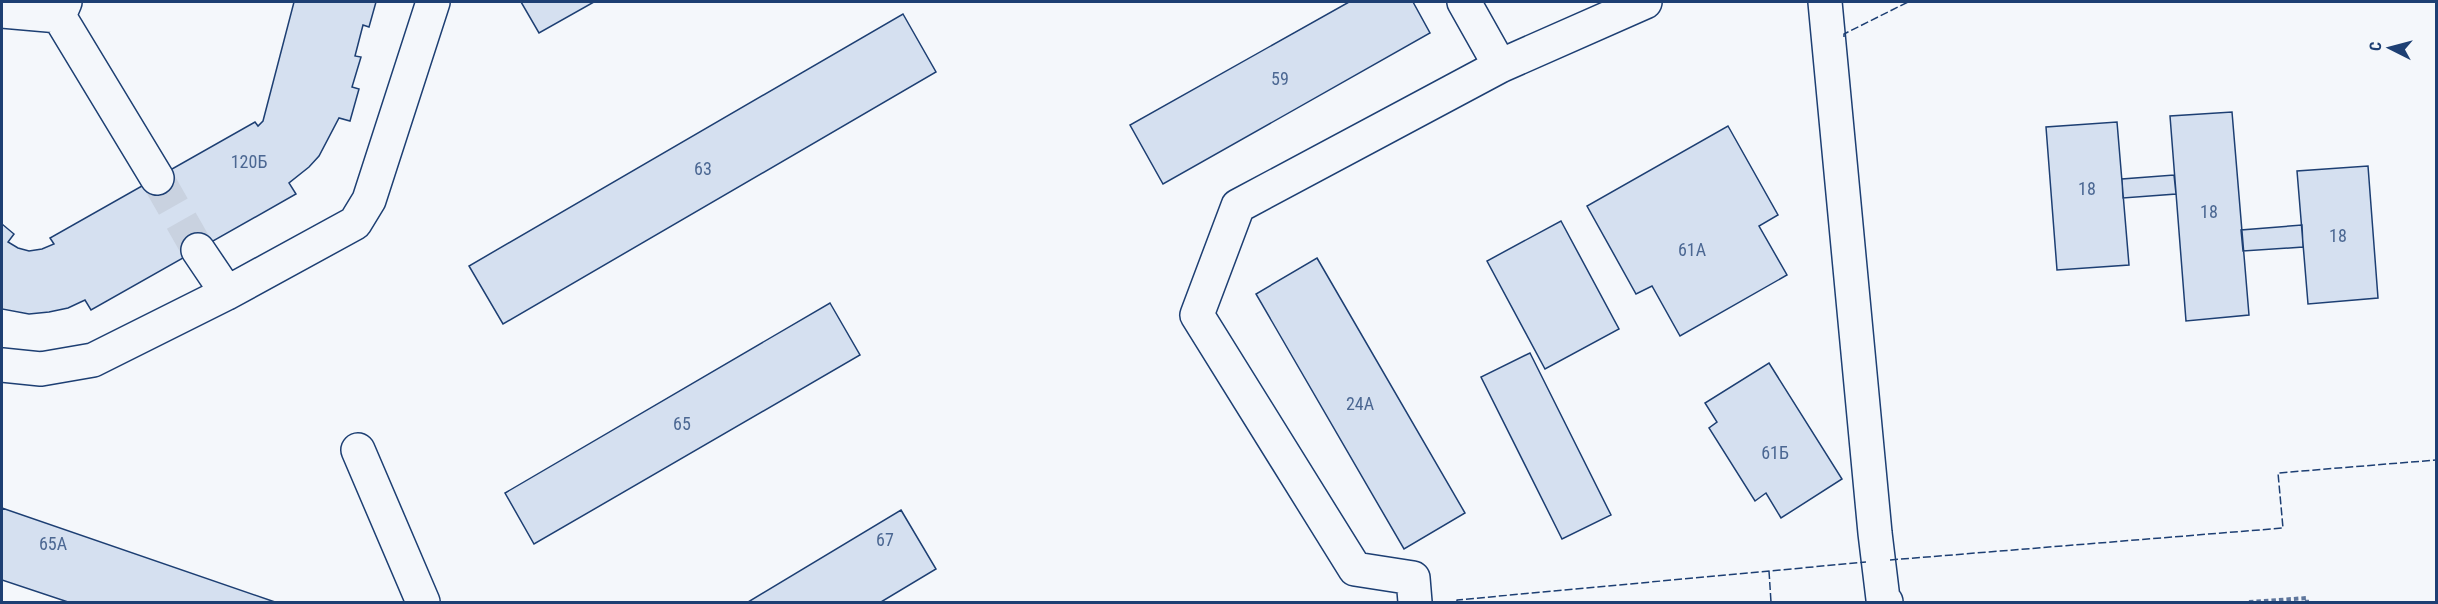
<svg xmlns="http://www.w3.org/2000/svg" width="2438" height="604" viewBox="0 0 2438 604" font-family="'Roboto Condensed',sans-serif">
	<style>
		.building { fill: #d5e0f0; stroke: #1d3f73; stroke-width: 1.5 }
		.lines { fill: none; stroke-linecap: round; stroke-linejoin: round }
		.minor-tunnel { stroke: #c9d2e0; stroke-width: 33; stroke-dasharray: 33 16; stroke-linecap: butt }
		.minor-casing { stroke: #1d3f73; stroke-width: 36 }
		.path { stroke: #5e769c; stroke-width: 4; stroke-dasharray: 4.5 3; stroke-linecap: butt }
		.minor { stroke: #f4f7fb; stroke-width: 33 }
		.fence { stroke: #1d3f73; stroke-width: 1.5; stroke-dasharray: 8 3; stroke-linecap: butt }
		.labels { text-anchor: middle; stroke-width: 4.5; stroke-linejoin: round; paint-order: stroke }
		.number-label { font-size: 18px; fill: #4b6792 }
	</style>
	<rect width="100%" height="100%" fill="#f4f7fb"/>
	<path class="building" d="M294,2H376L369,27L363,25L355,56L361,57L352,87L359,89L350,121L339,118L319,156L309,167L289,183L296,194L91,310L85,300L68,308L49,312L29,314L2,309V224L14,234L8,242L18,248L29,251L42,249L54,244L50,238L255,122L258,126L263,121Z
		M521,2H594L539,33Z
		M1349,2H1413L1430,33L1163,184L1130,125Z
		M903,14L936,72L503,324L469,266Z
		M2232,112L2249,315L2186,321L2170,116Z
		M2117,122L2129,265L2057,270L2046,127Z
		M1728,126L1778,215L1759,226L1787,275L1680,336L1652,286L1636,294L1587,206Z
		M2368,166L2378,298L2308,304L2297,171Z
		M2174,175L2176,194L2123,198L2122,179Z
		M1561,221L1619,329L1545,369L1487,261Z
		M2302,225L2303,247L2243,251L2241,230Z
		M1317,258L1465,513L1404,549L1256,294Z
		M830,303L860,355L534,544L505,493Z
		M1530,353L1611,515L1562,539L1481,377Z
		M1769,363L1842,479L1781,518L1766,493L1755,501L1709,428L1717,422L1705,403Z
		M2,508L275,602H68L2,580Z
		M901,510L936,569L881,602H748Z"/>
	<g class="lines">
		<path class="minor-tunnel" d="M157,178L198,250"/>
		<g class="minor-casing">
			<path id="minor" d="M1464,2L1500,66
				M1825,2L1875,533L1883,599L1886,602
				M2,11L59,16L65,2
				M59,16L157,178
				M198,250L227,293
				M2,365L41,369L93,360L227,293L355,223L369,200L433,2
				M358,450L423,602
				M1415,602L1413,578L1355,569L1197,315L1238,206L1500,66L1645,2"/>
		</g>
		<path class="path" d="M2249,602L2307,598V602"/>
		<use href="#minor" class="minor"/>
		<path class="fence" d="M1844,37V34L1908,2
			M1890,560L2283,528L2278,473L2436,460
			M1769,571L1771,602
			M1457,602V600L1866,562"/>
	</g>
	<g class="labels">
		<g class="number-label">
			<text x="1280" y="85">59</text>
			<text x="249" y="168">120Б</text>
			<text x="703" y="175">63</text>
			<text x="2087" y="195">18</text>
			<text x="2209" y="218">18</text>
			<text x="2338" y="242">18</text>
			<text x="1692" y="256">61А</text>
			<text x="1360" y="410">24А</text>
			<text x="682" y="430">65</text>
			<text x="1775" y="459">61Б</text>
			<text x="885" y="546">67</text>
			<text x="53" y="550">65А</text>
		</g>
	</g>
	<rect width="2438" height="604" fill="none" stroke="#1d3f73" stroke-width="6"/>
	<g transform="translate(2390 48) rotate(276)" stroke="#f4f7fb" stroke-width="4.5" paint-order="stroke">
	<path d="M0-4.5L10 22L0 15L-10 22Z" fill="#1d3f73"/>
	<text y="-9" font-size="16" font-weight="bold" text-anchor="middle" fill="#1d3f73">С</text>
	</g>
</svg>
